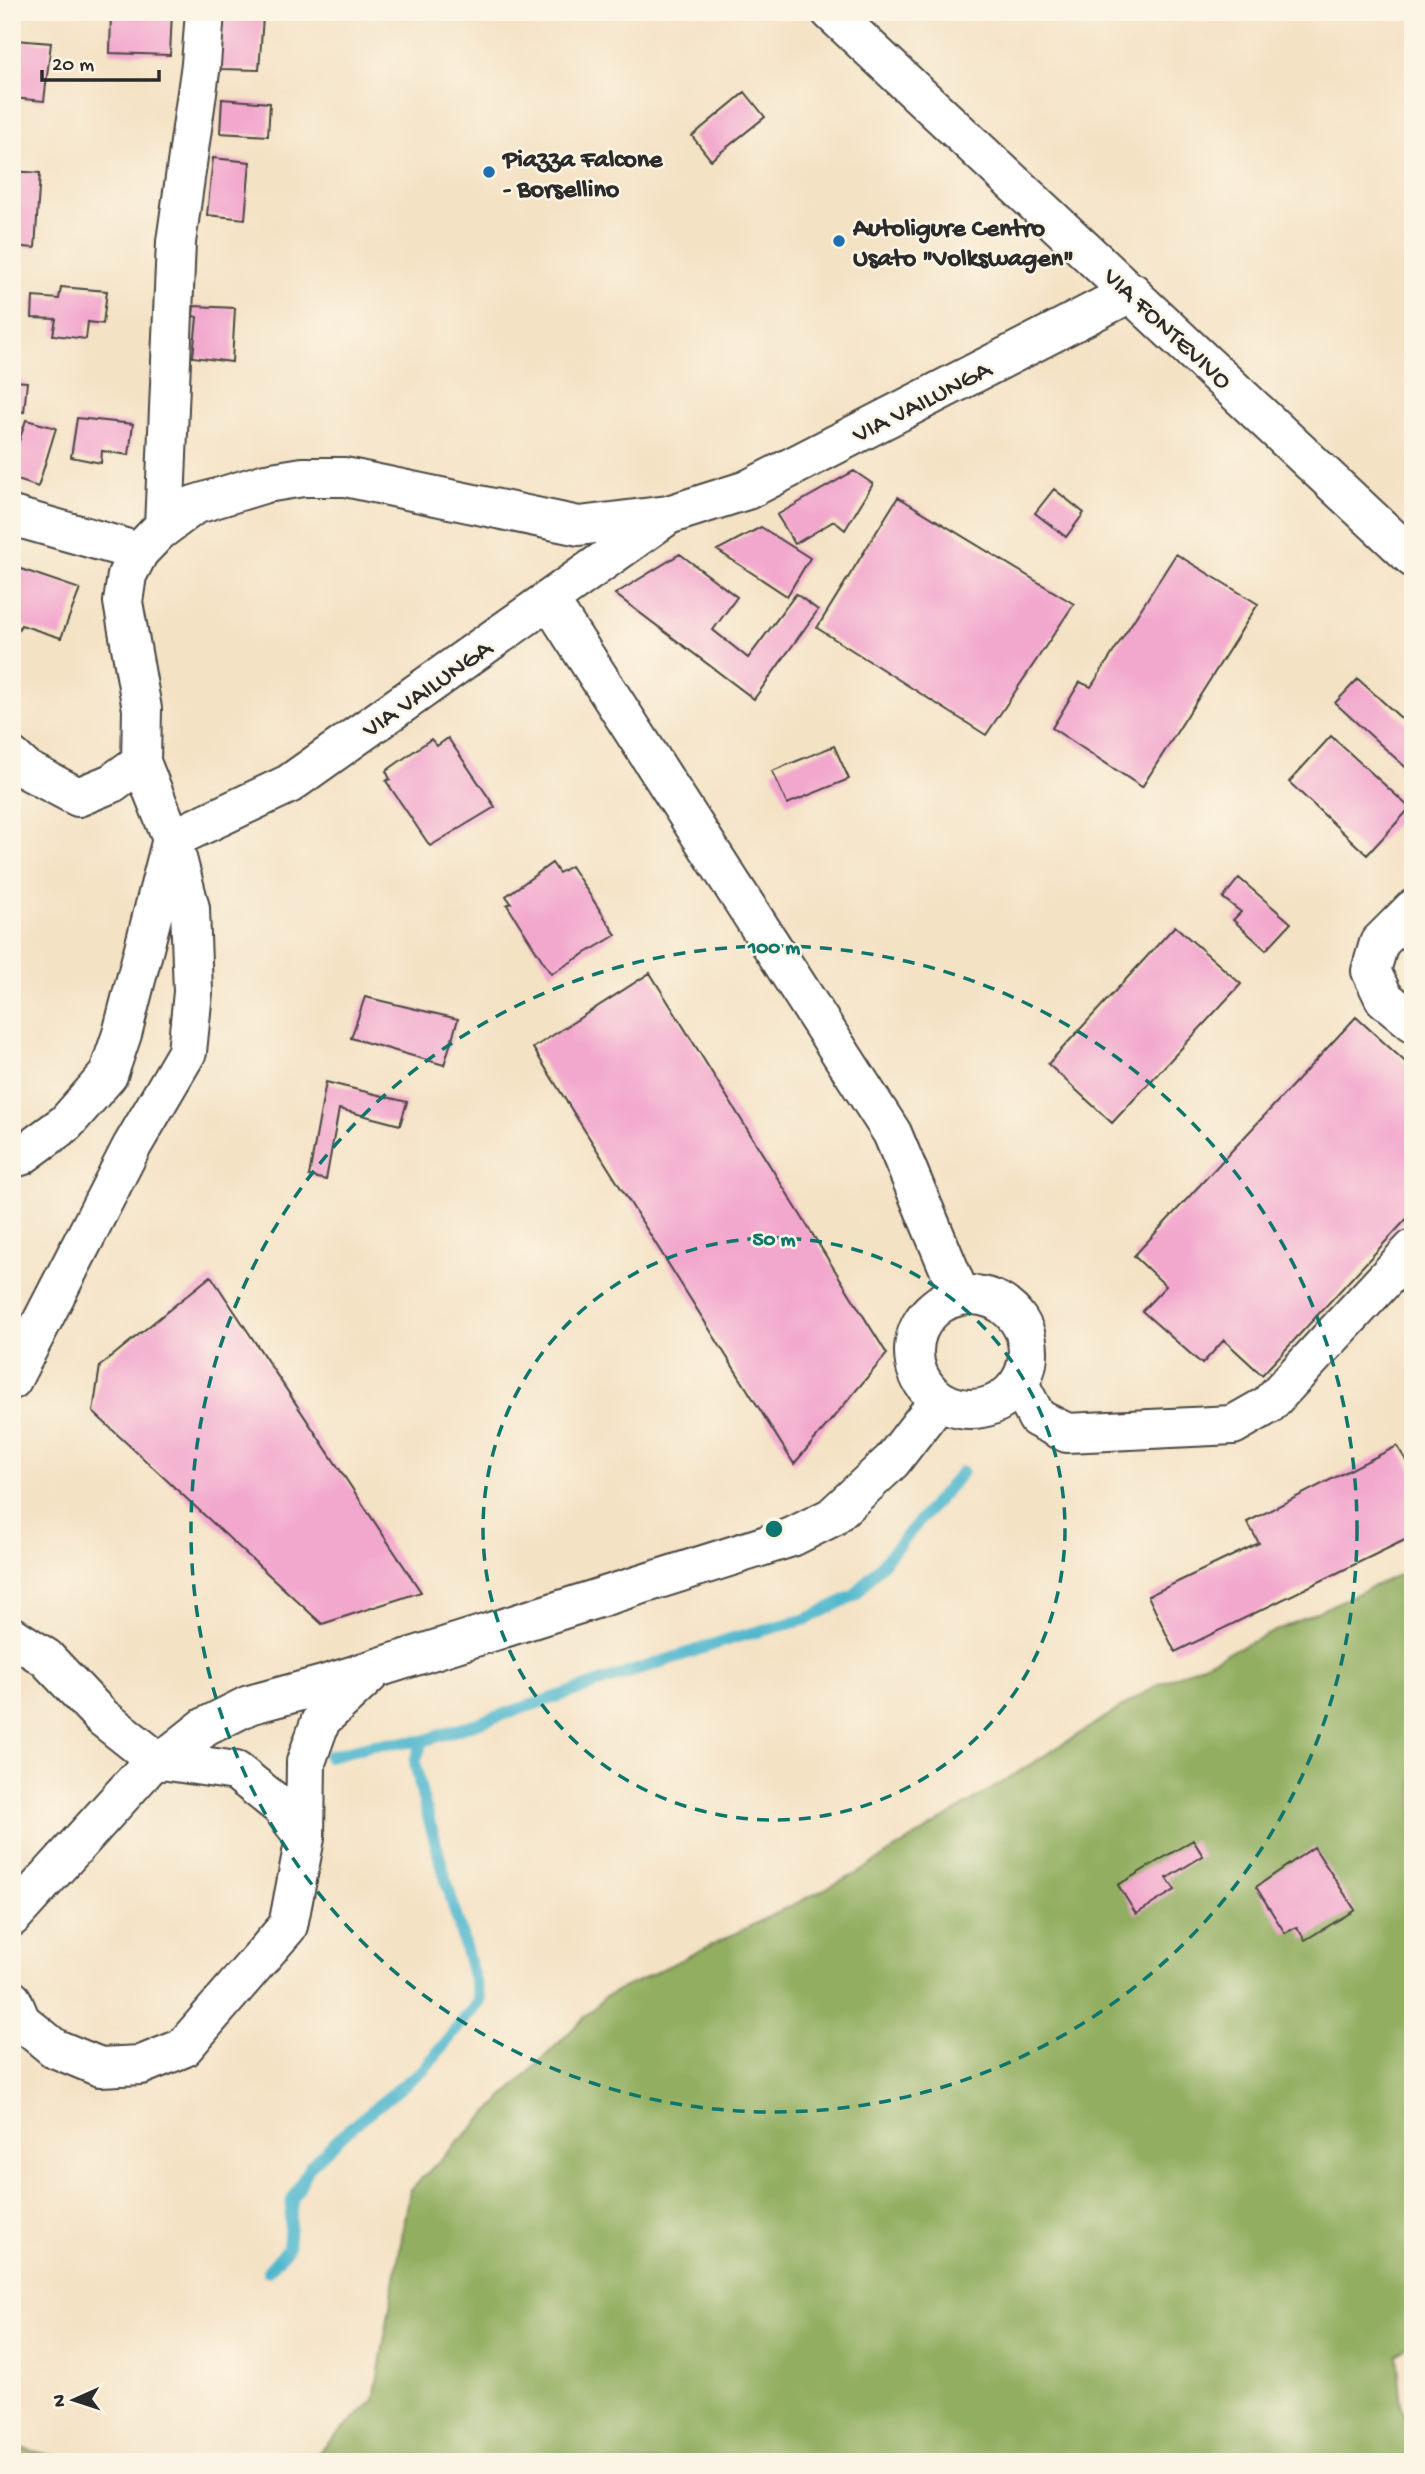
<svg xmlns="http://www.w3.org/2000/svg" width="1425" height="2474" viewBox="0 0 1425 2474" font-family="'Gochi Hand',sans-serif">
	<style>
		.forest { fill: #92ae61; stroke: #5e6c46; stroke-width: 2 }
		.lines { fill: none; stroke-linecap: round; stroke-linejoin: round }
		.stream { stroke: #50b7ce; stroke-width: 12 }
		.building { fill: #f2a7cd }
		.minor-casing { stroke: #494642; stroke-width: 42 }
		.minor { stroke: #fff; stroke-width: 38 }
		.ring { fill: none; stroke: #0f766e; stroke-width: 3.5; stroke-dasharray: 12 9 }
		.poi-dot { fill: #1f6fb2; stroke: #fcf5e5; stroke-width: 2.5 }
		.labels { text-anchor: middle; stroke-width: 5; stroke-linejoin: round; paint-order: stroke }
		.poi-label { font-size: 26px; font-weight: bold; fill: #2b2b2b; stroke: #fcf5e5; text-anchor: start }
		.street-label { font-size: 26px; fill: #2b2b2b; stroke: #fcf5e5 }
		.centre { fill: #0f766e; stroke: #fcf5e5; stroke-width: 3.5 }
		.ring-label { font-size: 21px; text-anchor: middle; font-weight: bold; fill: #0f766e; stroke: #fcf5e5; stroke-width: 5; stroke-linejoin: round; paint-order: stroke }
	</style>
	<rect width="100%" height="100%" fill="#fcf5e5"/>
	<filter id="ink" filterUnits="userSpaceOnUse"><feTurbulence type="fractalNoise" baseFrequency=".0143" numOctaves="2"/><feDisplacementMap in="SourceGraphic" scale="14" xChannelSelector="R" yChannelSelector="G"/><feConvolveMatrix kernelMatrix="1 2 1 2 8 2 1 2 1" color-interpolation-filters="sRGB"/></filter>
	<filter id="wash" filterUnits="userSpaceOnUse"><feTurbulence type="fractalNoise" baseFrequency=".00686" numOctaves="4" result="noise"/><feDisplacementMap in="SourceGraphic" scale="28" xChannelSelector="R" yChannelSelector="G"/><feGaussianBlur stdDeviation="1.57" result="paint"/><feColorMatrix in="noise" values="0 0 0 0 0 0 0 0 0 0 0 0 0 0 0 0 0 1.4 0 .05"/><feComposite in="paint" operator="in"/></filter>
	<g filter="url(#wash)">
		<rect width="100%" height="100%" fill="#f4e2c5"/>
		<path class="forest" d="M1413,1568V2343L1397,2354L1402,2406L1413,2437V2462H308L374,2400L410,2190L605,1997L856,1874L1157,1685Z
			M12,2446L79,2462H12Z"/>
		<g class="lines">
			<path class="stream" d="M329,1756L373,1745L423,1741L733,1638L807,1619L855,1595L962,1472
				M268,2271L288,2248L292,2200L310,2166L349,2129L425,2068L480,2000L422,1795L415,1761L423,1741"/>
		</g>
		<g id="blocks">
			<path class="building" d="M111,12H172L170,55L110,53Z
				M224,14L263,17L259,70L220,69Z
				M15,40L51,43L44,101L12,98Z
				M745,92L765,117L711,160L692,136Z
				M222,99L270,103L268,136L220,133Z
				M213,158L250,162L245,219L207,215Z
				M12,171L40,173L35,248L12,246Z
				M61,287L107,291L103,324L88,322L86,339L53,335L56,319L32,318L33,297L59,299Z
				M194,306L235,308L232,362L193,357L197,317L193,316Z
				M12,381L27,382L24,412L12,410Z
				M77,418L133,424L129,455L102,451L101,463L71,457Z
				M26,420L56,428L38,487L12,478V462Z
				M854,471L873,484L845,530L834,521L795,544L777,515Z
				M1054,489L1084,513L1066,537L1035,513Z
				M898,497L1074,604L986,735L817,628Z
				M761,527L810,558L787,596L717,550Z
				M680,554L737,597L713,630L748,658L796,594L818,610L754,699L615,594Z
				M1176,554L1258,604L1142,787L1052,728L1080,682L1091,687Z
				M12,566L80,589L61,638L21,625L12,641Z
				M1358,679L1413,729V774L1335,703Z
				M1331,736L1410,808L1367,855L1289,782Z
				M448,738L495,807L430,846L386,781L390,779L386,771L431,739L437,746Z
				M834,746L849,779L787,804L772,771Z
				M552,863L559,873L571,866L616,935L551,974L507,905L511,903L506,896Z
				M1239,878L1291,923L1266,950L1233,920L1241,912L1223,898Z
				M1175,926L1241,984L1112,1123L1048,1064Z
				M650,973L887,1354L794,1464L533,1048Z
				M365,997L458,1019L444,1065L351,1038Z
				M1356,1017L1413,1069V1212L1262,1375L1224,1340L1202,1364L1142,1311L1166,1286L1134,1256Z
				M326,1082L407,1102L400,1125L339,1109L326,1180L309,1176Z
				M211,1276L421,1592L322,1624L93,1412L100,1366Z
				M1397,1446L1413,1471V1536L1175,1652L1148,1596L1259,1543L1247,1522Z
				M1193,1840L1203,1856L1167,1878L1175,1890L1136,1914L1118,1885Z
				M1314,1847L1355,1910L1305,1940L1297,1927L1285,1933L1256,1887Z"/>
		</g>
	</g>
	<g filter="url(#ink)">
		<use href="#blocks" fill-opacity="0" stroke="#494642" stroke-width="2"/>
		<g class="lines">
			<g class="minor-casing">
				<path id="minor" d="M831,12L1413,558
					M12,516L139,552
					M164,527L176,242L201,64L205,12
					M549,600L892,1133L960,1295
					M12,757L25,769L78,797L112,783L141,762
					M1413,909L1379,943L1371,971L1384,998L1413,1022
					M12,1158L21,1156L66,1123L108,1075L122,1034L172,839L289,784L664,518
					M914 1352a57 57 0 1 1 114 0a57 57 0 1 1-114 0Z
					M12,1380L132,1146L187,1052L193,992L190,908L172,839L141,762L142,709L123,602L127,575L139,552L158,532L194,505L266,483L303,477H345L579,526L668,515L747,490L1132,292
					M1019,1384L1037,1418L1067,1433L1233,1425L1268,1405L1413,1249
					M12,1636L46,1658L102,1717L155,1759L236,1771L281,1807L305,1838L288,1926L183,2048L141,2065L100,2067L54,2048L21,2021L12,2000
					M162,1761L205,1727L249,1705L323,1685L792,1537L832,1517L892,1461L939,1400
					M305,1838L306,1762L321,1720L369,1675
					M12,1917L155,1759"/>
			</g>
			<use href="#minor" class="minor"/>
		</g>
	</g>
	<g class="ring">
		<circle cx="774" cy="1529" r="291"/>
		<circle cx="774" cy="1529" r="583"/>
	</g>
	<g class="poi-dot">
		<circle cx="489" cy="172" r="7"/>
		<circle cx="839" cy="241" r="7"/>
	</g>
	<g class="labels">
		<g class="poi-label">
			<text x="503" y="166">Piazza Falcone<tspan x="503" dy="30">- Borsellino</tspan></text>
			<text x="853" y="235">Autoligure Centro<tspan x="853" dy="30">Usato "Volkswagen"</tspan></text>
		</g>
		<g class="street-label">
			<text transform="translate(1169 327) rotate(43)" y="9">VIA FONTEVIVO</text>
			<text transform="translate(921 400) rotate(-27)" y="9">VIA VAILUNGA</text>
			<text transform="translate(426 687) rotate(-35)" y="9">VIA VAILUNGA</text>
		</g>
	</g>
	<circle cx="774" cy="1529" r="10" class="centre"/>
	<g class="ring-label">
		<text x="774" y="953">100 m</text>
		<text x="774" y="1245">50 m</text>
	</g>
	<rect width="1425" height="2474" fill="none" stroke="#fcf5e5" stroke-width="42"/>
	<g transform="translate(74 2400) rotate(267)" stroke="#fcf5e5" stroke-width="5" paint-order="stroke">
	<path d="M0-5L12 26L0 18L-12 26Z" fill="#2b2b2b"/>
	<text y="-10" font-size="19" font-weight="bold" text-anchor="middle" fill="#2b2b2b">N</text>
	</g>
	<path d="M42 70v10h117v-10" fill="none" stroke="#2b2b2b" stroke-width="3.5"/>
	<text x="52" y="70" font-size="21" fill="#2b2b2b" stroke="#fcf5e5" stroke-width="5" paint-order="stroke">20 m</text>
</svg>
